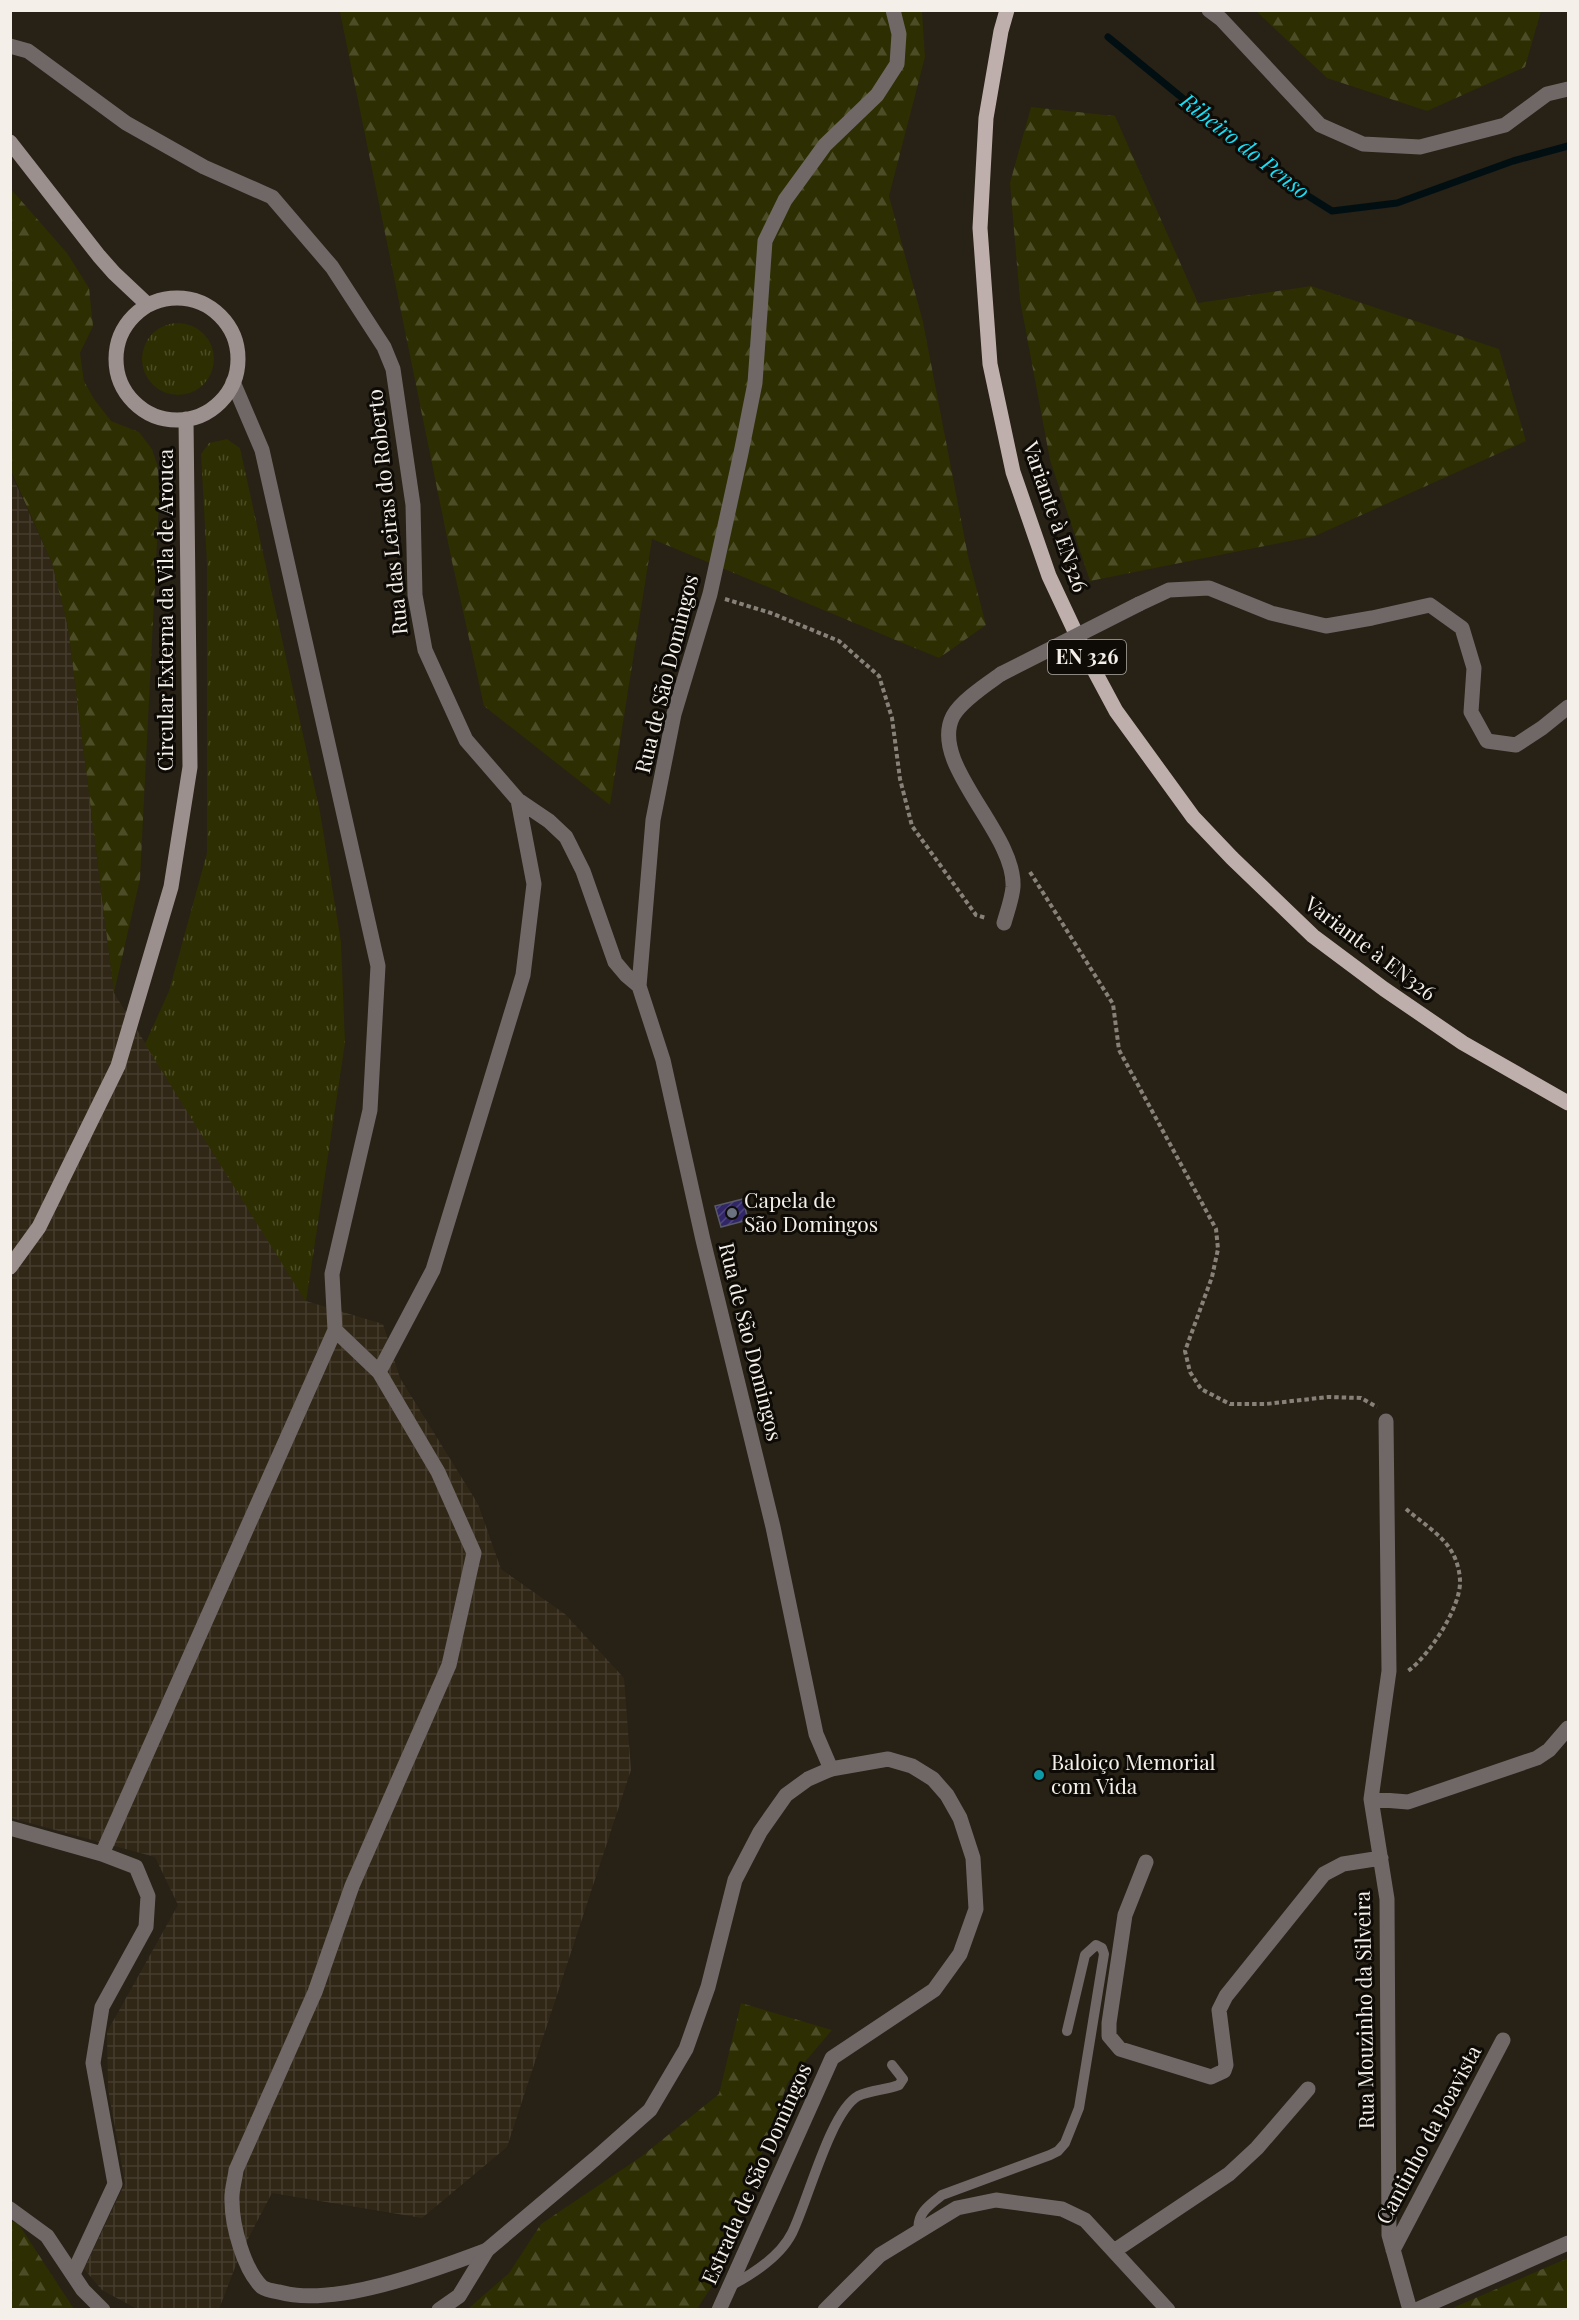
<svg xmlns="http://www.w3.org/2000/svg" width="1579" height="2320" viewBox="0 0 1579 2320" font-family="'Playfair Display',serif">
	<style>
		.industrial { fill: url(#industrial-grid) }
		.grass { fill: url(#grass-tufts) }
		.forest { fill: url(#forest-firs) }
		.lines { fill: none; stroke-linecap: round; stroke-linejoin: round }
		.stream { stroke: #020f12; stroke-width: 7 }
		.building { fill: url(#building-hatch); stroke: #5a5a67; stroke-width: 1.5 }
		.path { stroke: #878279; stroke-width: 4; stroke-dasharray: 4.5 3; stroke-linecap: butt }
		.service { stroke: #6f6867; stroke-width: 10 }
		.minor { stroke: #6f6867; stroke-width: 15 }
		.tertiary { stroke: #6f6867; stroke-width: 15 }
		.secondary { stroke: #9c908e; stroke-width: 15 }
		.primary { stroke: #beafac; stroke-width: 15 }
		.minor-bridge { stroke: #6f6867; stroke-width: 15 }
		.worship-dot { fill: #6b7280; stroke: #0e0b07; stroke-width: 2 }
		.culture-dot { fill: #0f9aa8; stroke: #0e0b07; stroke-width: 2 }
		.labels { text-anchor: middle; stroke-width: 6; stroke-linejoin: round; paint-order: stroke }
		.shield { fill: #0e0b07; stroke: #afaba4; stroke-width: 1.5 }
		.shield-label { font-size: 20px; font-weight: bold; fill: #f4efe8 }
		.street-label { font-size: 21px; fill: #f4efe8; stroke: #0e0b07 }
		.poi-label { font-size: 21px; fill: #f4efe8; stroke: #0e0b07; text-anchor: start }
		.water-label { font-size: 22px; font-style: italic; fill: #17dff8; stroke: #0e0b07 }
	</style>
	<defs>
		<pattern id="industrial-grid" width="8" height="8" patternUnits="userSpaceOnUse" patternTransform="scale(1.5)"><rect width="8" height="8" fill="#312717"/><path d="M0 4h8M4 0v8" fill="none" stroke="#453c2e"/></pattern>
		<pattern id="grass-tufts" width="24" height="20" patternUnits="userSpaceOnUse" patternTransform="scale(1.5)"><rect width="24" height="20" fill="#2d2e01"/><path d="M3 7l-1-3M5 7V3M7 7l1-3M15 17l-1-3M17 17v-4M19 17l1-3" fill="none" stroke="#4c4d26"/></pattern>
		<pattern id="forest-firs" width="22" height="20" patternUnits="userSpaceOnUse" patternTransform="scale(1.5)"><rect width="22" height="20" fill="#2d2e01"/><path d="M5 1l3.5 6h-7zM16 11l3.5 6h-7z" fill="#4c4d26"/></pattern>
		<pattern id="building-hatch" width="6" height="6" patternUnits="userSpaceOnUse" patternTransform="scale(1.5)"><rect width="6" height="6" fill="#312667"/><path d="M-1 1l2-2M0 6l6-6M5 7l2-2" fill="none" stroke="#4f467d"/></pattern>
	</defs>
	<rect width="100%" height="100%" fill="#272116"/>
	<path class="industrial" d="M10,471L52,563L68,627L114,993L306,1301L383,1324L400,1378L478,1504L501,1569L565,1614L624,1678L631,1770L507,2147L422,2218L272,2193L241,2252L219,2309H137L102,2290L84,2269L125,2183L108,2089L107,2032L178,1905L155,1857L11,1818Z"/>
	<path class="grass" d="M142 359a36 36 0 1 1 72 0a36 36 0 1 1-72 0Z
		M227,439L240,448L320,812L341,942L345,1043L306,1302L145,1044L169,991L207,853V564L201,454L209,443Z"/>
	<path class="forest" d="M338,11H922L925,57L889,196L923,322L968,556L986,625L939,658L652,539L610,805L484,706L451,557L340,12Z
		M1256,11H1541L1525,67L1427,111L1327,78Z
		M1031,107L1115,116L1198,303L1311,286L1499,349L1526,441L1315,536L1090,581L1050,460L1020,300L1010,183Z
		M10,188L67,253L89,288L93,326L80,353L84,381L94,399L111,421L139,432L152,449L158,467L159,503L140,879L114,993L68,627L52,563L11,471Z
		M741,2003L832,2030L788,2082L714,2283L697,2309H468L509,2273L541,2224L642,2156L719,2094Z
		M10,2221L18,2223L74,2309H11Z
		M1568,2258V2309H1450Z"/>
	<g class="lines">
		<path class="stream" d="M1108,37L1281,179L1332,211L1397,203L1513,161L1568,146"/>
	</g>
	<path class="building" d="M743,1199L748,1220L721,1227L715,1206Z"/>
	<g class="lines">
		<path class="path" d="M725,599L771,613L839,641L879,676L892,718L900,779L912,826L976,915L986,918
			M1030,872L1113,1004L1119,1050L1216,1229L1218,1249L1212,1277L1185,1351L1190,1372L1201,1389L1230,1404H1266L1328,1397L1361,1398L1377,1407
			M1406,1509C1421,1522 1444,1536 1453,1554C1457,1561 1460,1573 1460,1581C1461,1607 1429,1656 1408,1671"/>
		<path class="service" d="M919,2231C916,2214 929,2205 942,2195L1050,2155L1058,2151L1065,2143L1079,2108L1104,1954L1102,1948L1096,1945L1085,1955L1067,2031
			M730,2286C753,2274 780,2257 792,2233C808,2201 830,2112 858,2096C870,2090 886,2090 899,2085L903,2079L892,2065"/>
		<path class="minor" d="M1209,10L1221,19L1320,125L1363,144L1420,147L1505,125L1547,94L1568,89
			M10,46L28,51L126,123L204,167L272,197L332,267L384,347L393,369L413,505L415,595L425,650L466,740L518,800L549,821L566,837L583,871L615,962L626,975L639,986
			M233,382L262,450L378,966L370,1110L332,1274L335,1330L379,1372L438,1472L474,1553L449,1665L352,1886L315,1992L236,2170C235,2180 231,2191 232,2201C232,2226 244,2270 262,2287C266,2290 273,2291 279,2292C334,2308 434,2270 487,2250
			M1139,604L1169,590L1209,588L1271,613L1326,626L1372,618L1430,605L1462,628L1474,668L1471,712L1487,741L1516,745L1542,728L1568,707
			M1001,674C987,684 961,701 953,716C928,764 1016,833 1013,887C1012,899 1007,912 1004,923
			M379,1372L433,1270L523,975L534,884L518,800
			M1386,1421L1389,1671L1371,1799L1387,1899L1389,2235L1410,2310
			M831,1769L816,1734L773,1527L703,1240L663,1060L639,986L653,820L674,714L710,594L741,453L755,383L765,241L785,200L825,145L877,95L897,64L899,34L893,10
			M1371,1799L1408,1802L1537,1758L1549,1750L1568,1728
			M10,1828L102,1854L136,1867L148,1896L146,1927L102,2007L93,2063L115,2184L73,2274
			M102,1854L335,1330
			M1146,1862L1125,1915L1109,2023V2036L1120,2049L1211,2077L1224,2071L1226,2065L1219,2010L1226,1996L1324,1874L1343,1864L1381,1858
			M1393,2250L1503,2040
			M1114,2251L1229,2174L1257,2148L1308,2089
			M825,2310L880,2255L957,2208L996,2200L1062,2209L1085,2220L1168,2310
			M1416,2310L1568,2243"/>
		<path class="tertiary" d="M10,2209L47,2236L83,2290L103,2310
			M439,2310L459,2296L487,2250L596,2158L650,2110L686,2049L708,1987L735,1880L760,1832L786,1795L808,1779L831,1769L888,1759L912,1766L933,1779L947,1795L960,1818L973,1858L976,1909L960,1954L934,1990L832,2058L719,2310"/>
		<path class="secondary" d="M10,142L99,256L114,273L148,305
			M116 359a61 61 0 1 1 122 0a61 61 0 1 1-122 0Z
			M10,1267L39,1227L118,1066L171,887L190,767L186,419"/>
		<path class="primary" d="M1007,10L1001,31L986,118L980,228L990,364L1013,472L1049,576L1086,655L1116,711L1193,817L1232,858L1313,936L1384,989L1463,1043L1568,1103"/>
		<path class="minor-bridge" d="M1001,674L1139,604"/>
	</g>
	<circle class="worship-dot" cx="732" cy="1213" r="6"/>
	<circle class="culture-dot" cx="1039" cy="1775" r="6"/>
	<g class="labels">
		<rect class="shield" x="1048" y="640" width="78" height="34" rx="4.5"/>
		<g class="shield-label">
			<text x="1087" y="664">EN 326</text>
		</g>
		<g class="street-label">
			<text transform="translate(388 512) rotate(-96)" y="7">Rua das Leiras do Roberto</text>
			<text transform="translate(1055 517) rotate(71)" y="7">Variante à EN326</text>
			<text transform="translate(166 610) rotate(-90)" y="7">Circular Externa da Vila de Arouca</text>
			<text transform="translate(667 674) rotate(-76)" y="7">Rua de São Domingos</text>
			<text transform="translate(1370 949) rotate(37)" y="7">Variante à EN326</text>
			<text transform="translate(750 1342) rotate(76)" y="7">Rua de São Domingos</text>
			<text transform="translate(1365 2010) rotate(-91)" y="7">Rua Mouzinho da Silveira</text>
			<text transform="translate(1429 2135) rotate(-62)" y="7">Cantinho da Boavista</text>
			<text transform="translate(757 2174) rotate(-66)" y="7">Estrada de São Domingos</text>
		</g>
		<g class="poi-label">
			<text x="744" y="1208">Capela de<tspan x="744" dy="24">São Domingos</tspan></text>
			<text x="1051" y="1770">Baloiço Memorial<tspan x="1051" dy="24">com Vida</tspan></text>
		</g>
		<g class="water-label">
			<text transform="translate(1245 146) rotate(38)" y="8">Ribeiro do Penso</text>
		</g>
	</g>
	<rect width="1579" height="2320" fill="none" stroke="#f4efe8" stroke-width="24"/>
</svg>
